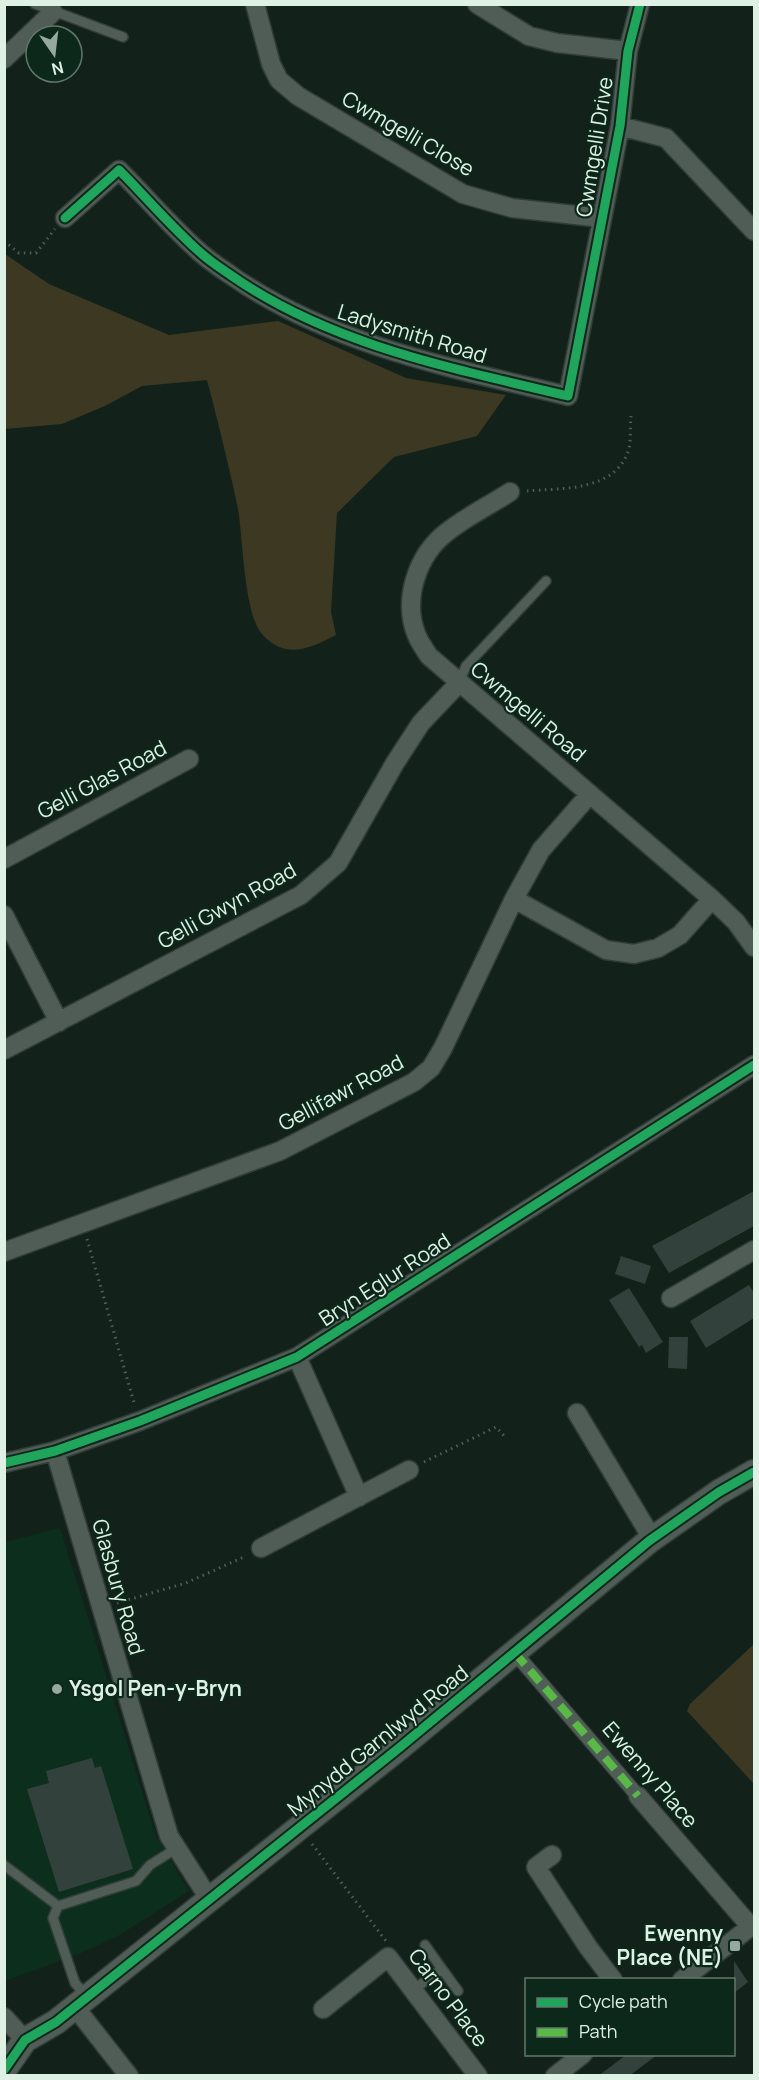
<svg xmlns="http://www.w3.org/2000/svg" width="759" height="2080" viewBox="0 0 759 2080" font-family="Manrope,sans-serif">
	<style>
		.built { fill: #0b2e1d }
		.green { fill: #3c3821 }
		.building { fill: #32413c }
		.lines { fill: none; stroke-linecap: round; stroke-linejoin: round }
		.service-casing { stroke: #313c36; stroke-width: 12 }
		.pedestrian-casing { stroke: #313c36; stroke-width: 16 }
		.minor-casing { stroke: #313c36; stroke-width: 21 }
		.tertiary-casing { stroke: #313c36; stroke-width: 27 }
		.path { stroke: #535e57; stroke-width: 3; stroke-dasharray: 1.5 4.5; stroke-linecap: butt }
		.service { stroke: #505c56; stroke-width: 9 }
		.pedestrian { stroke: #505c56; stroke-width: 14 }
		.minor { stroke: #505c56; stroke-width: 18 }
		.tertiary { stroke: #505c56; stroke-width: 24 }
		.quiet { stroke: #58b947; stroke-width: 8; stroke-dasharray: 15 8; stroke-linecap: butt }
		.cycleway-casing { stroke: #0c281a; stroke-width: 13 }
		.cycleway { stroke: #20a55d; stroke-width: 9 }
		.poi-dot { fill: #97a89e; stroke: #0c281a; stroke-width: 2 }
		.labels { text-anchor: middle; stroke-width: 4.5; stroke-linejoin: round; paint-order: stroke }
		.street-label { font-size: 21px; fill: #dff0e5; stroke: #0c281a }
		.poi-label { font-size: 21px; font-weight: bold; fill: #dff0e5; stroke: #0c281a; text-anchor: start }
	</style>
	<rect width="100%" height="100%" fill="#12221a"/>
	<path class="built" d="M60,1528L156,1836L189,1891L118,1936L81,1953L5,1981V1542Z"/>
	<path class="green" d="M5,254L49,284L169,335L278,321L406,378L506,395L477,436L394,457L337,513L331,612L336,635C310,648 286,661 262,634C244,614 243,539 238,509C229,466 218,422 207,380L142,386L105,406L62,424L5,429Z
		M754,1644V1643V1784L687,1711L690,1704Z"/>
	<path class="building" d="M754,1191V1226L669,1273L652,1246Z
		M621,1256L651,1266L645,1284L615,1274Z
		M749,1285L754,1293V1318L706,1348L690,1321Z
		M629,1288L663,1342L646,1353L642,1345L639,1347L609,1300Z
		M669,1337H688L687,1369L668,1368Z
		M92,1758L95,1768L101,1766L133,1869L59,1892L27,1789L49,1783L46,1771Z
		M734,1961L748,1982L734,1993Z
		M626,2055H657L629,2076H598Z"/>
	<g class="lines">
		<g class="service-casing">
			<path id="service" d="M35,4L123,37
				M459,683L466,666L546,581
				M4,1865L58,1906
				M425,1945L442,1969
				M413,1990L442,1969L458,1991
				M87,1997L75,1983L53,1918L58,1906L136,1881L150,1865L177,1848"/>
		</g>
		<g class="pedestrian-casing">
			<path id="pedestrian" d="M515,1653L638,1796"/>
		</g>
		<g class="minor-casing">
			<path id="minor" d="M255,4L271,64L279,80L298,96L463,194L512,208L602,218
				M477,4L529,36L557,43L628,51
				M4,59L53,12
				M620,126L666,138L754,231
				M65,218L119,170C147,198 173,229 202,254C211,262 222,269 232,276C331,345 452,368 568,396L620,126L628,51L640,4
				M510,492C490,505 466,517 447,532C417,555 402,600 417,636C420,643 425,650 429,656L712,899L736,922L754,947
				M4,859L189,759
				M514,899L606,950L634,954L658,948L680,935L712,899
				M4,915L59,1022
				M4,1050L301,895L338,863L395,763L421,723L459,683
				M4,1252L280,1151L414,1082L431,1068L443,1048L514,899L541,850L590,794
				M671,1298L754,1250
				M297,1357L359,1497
				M577,1413L653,1540
				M55,1451L169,1836L210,1900
				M4,1463L55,1451L140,1421L297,1357L754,1065
				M261,1548L409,1470
				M638,1796L751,1927
				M552,1855L536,1867L588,1947L613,1980
				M682,1980L754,1924
				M75,2007L129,2076
				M323,2009L388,1957L478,2076
				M4,2017L25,2040
				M555,2076L583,2054"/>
		</g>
		<g class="tertiary-casing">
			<path id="tertiary" d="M4,2070L25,2040L56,2022L399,1748L649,1541L719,1492L754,1472"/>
		</g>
		<path class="path" d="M4,241L19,253H36L55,229
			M527,491C561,488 616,492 629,449C631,439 630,426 631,416
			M87,1239L135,1406
			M424,1462L496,1427L506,1438
			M117,1603L186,1583L246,1556
			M312,1844L386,1941"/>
		<use href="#service" class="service"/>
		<use href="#pedestrian" class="pedestrian"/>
		<use href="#minor" class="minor"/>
		<use href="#tertiary" class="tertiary"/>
		<path class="quiet" d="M515,1653L638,1796"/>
		<g class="cycleway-casing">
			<path id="cycleway" d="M65,218L119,170C147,198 173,229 202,254C211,262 222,269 232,276C331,345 452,368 568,396L620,126L628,51L640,4
				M4,1463L55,1451L140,1421L297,1357L754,1065
				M4,2070L25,2040L56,2022L399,1748L649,1541L719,1492L754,1472"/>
		</g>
		<use href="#cycleway" class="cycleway"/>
	</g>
	<g class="poi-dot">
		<circle cx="57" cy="1689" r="6"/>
		<rect x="729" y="1940" width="12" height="12" rx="3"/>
	</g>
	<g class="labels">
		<g class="street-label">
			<text transform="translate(408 134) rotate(30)" y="7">Cwmgelli Close</text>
			<text transform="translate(595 147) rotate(-81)" y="7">Cwmgelli Drive</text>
			<text transform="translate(412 334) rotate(17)" y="7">Ladysmith Road</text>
			<text transform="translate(528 712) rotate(40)" y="7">Cwmgelli Road</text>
			<text transform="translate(102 780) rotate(-28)" y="7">Gelli Glas Road</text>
			<text transform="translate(227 906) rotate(-29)" y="7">Gelli Gwyn Road</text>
			<text transform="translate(341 1093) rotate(-28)" y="7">Gellifawr Road</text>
			<text transform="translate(385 1280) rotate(-33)" y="7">Bryn Eglur Road</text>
			<text transform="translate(118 1587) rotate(74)" y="7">Glasbury Road</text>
			<text transform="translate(378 1741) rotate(-39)" y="7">Mynydd Garnlwyd Road</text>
			<text transform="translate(650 1775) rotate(49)" y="7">Ewenny Place</text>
			<text transform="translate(448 1998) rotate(53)" y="7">Carno Place</text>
		</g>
		<g class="poi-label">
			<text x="69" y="1696">Ysgol Pen-y-Bryn</text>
			<text x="723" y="1941" text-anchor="end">Ewenny<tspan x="723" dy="24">Place (NE)</tspan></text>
		</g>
	</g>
	<rect width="759" height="2080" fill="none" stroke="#dff0e5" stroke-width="12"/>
	<rect x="525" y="1978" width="210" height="78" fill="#0c281a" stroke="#60786b" stroke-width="1.5"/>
	<rect x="537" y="1998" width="30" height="9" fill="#20a55d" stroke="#60786b" stroke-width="1.5"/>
	<text x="579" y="2008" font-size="18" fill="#dff0e5">Cycle path</text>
	<rect x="537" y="2028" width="30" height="9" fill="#58b947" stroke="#60786b" stroke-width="1.5"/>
	<text x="579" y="2038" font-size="18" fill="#dff0e5">Path</text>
	<g transform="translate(54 54) rotate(166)"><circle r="28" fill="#0c281a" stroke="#60786b" stroke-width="1.5"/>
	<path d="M0-4.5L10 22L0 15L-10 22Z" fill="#97a89e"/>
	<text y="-9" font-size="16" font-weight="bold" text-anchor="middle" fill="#dff0e5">N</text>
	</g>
</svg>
